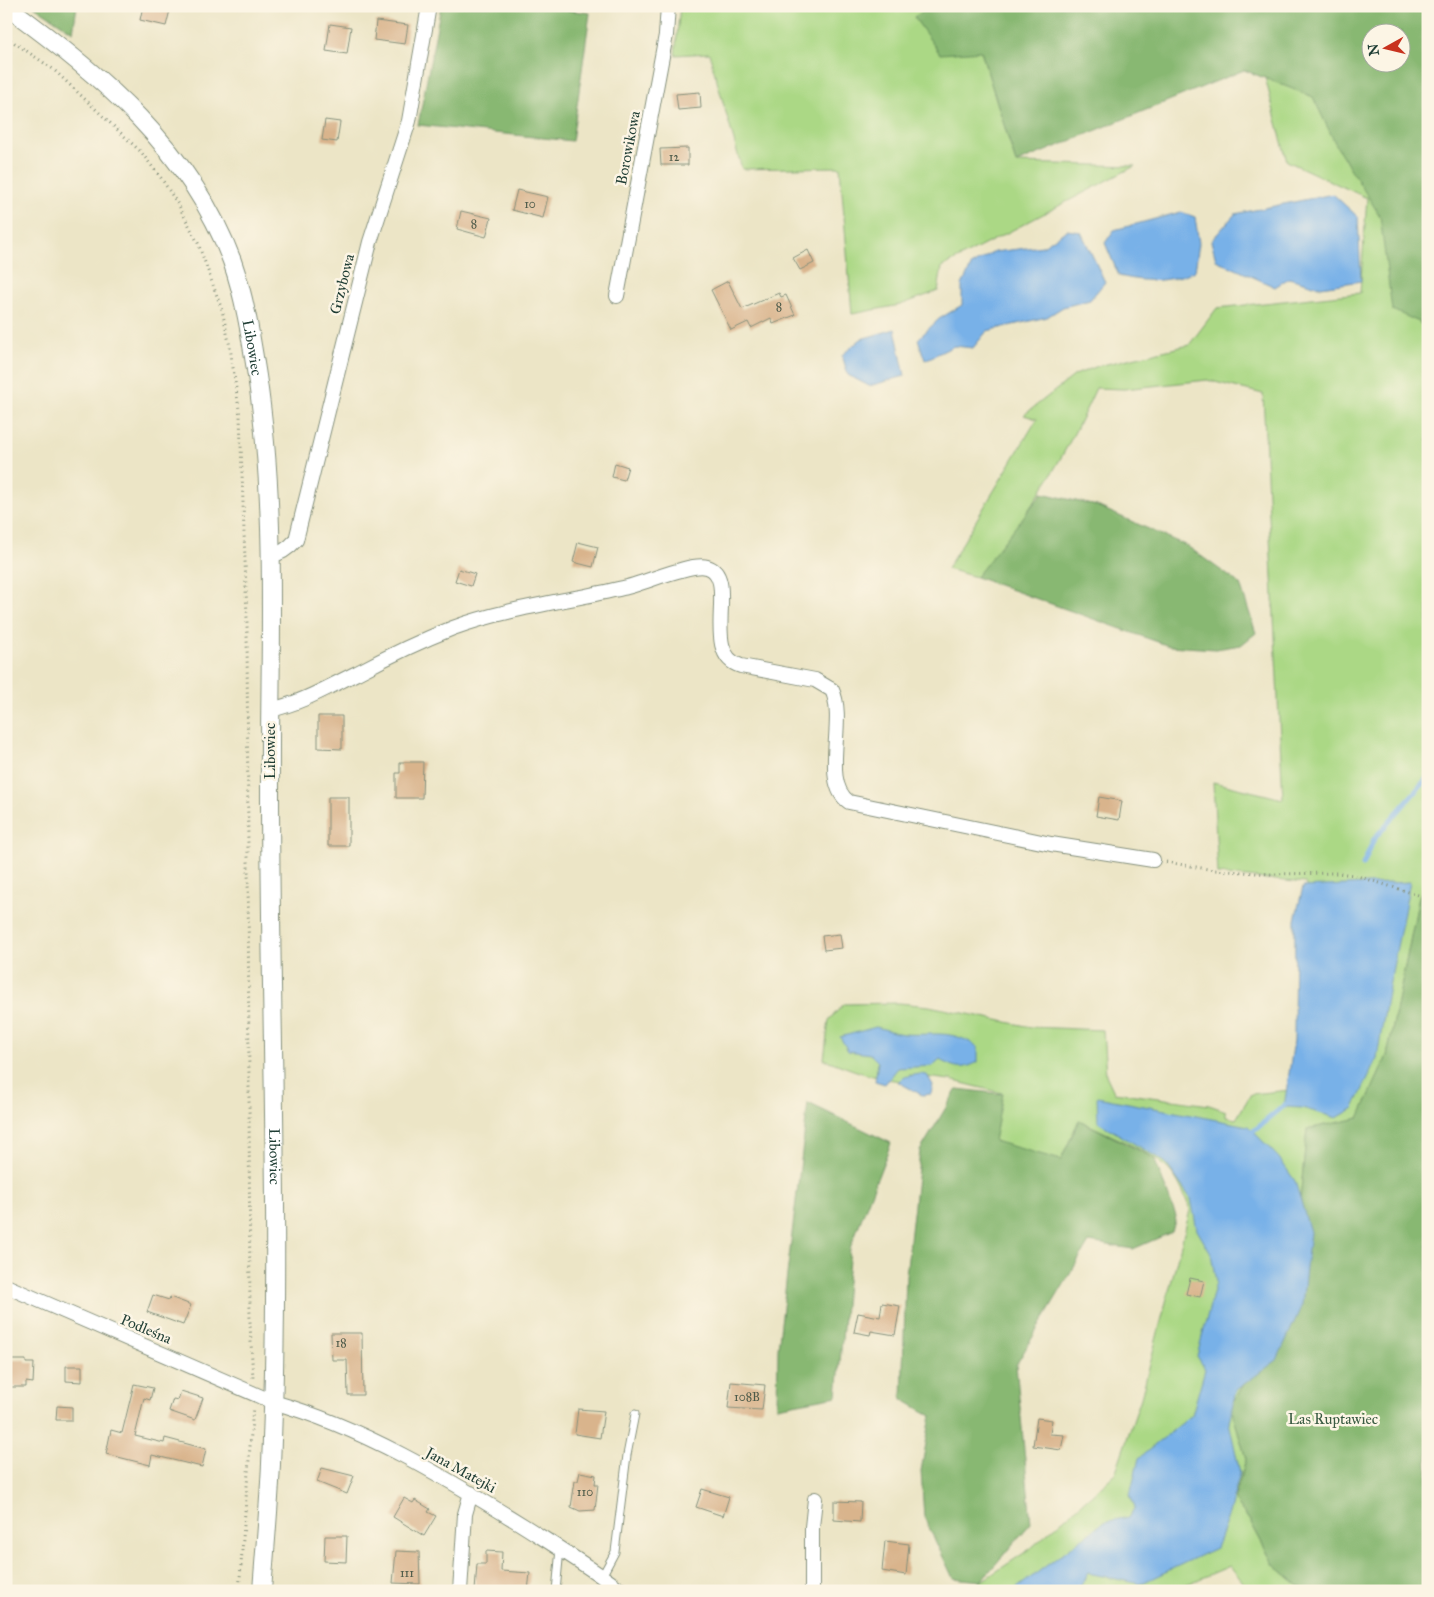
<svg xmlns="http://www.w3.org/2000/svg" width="1434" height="1597" viewBox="0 0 1434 1597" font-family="'IM FELL Great Primer',serif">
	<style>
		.green { fill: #abd885; stroke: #658a5c; fill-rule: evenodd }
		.forest { fill: #88b872; stroke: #547a53; fill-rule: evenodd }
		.water { fill: #78b1e8; stroke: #4c778e }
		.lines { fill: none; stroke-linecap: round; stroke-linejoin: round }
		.stream { stroke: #78b1e8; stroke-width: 5 }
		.building { fill: #d9b48c }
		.service-casing { stroke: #86917d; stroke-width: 9 }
		.minor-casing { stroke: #86917d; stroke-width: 16 }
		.tertiary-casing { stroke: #86917d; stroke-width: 20 }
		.path { stroke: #86917d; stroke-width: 3; stroke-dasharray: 1 4; stroke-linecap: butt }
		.service { stroke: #fff; stroke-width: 7 }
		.minor { stroke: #fff; stroke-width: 14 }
		.tertiary { stroke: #fff; stroke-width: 18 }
		.labels { text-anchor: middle; stroke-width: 5; stroke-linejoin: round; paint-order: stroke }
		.number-label { font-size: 12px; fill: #4e5b4a }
		.street-label { font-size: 15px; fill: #1f3d34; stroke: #fcf5e5 }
		.park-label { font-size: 15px; fill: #3b5c44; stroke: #fcf5e5 }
	</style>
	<rect width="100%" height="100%" fill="#fcf5e5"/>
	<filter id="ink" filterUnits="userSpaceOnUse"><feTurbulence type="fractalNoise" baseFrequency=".02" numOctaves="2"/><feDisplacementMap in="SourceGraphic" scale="10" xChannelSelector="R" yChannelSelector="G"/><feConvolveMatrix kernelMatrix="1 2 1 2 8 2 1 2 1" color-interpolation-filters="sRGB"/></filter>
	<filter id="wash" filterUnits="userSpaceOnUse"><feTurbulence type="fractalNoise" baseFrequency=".0096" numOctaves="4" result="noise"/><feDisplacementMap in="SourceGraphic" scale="20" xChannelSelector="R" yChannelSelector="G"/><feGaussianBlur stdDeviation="1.12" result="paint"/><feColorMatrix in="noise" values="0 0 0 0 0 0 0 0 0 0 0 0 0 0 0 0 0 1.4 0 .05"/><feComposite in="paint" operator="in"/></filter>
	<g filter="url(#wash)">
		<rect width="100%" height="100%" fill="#ece5c6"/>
		<path class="green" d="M680,6H933L914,17L981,51L1016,163L1135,166L942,267L938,291L900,305L852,314L840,167L742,169L709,53L675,55Z
			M1428,6L1420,324L1428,327V878L1419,897L1387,1056L1359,1119L1307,1129L1290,1302L1231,1407L1246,1459L1234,1500L1250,1521L1274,1565L1305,1591H1250L1230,1566L1171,1591H967L1030,1549L1115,1474L1141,1398L1190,1210C1185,1196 1178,1179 1168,1169C1149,1150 1104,1133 1079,1120L1061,1160L1014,1151L994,1140L1002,1093L950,1080L910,1075L902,1081C871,1078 853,1070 824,1059L829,1020L844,1004L899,1003L929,1006L1031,1027L1103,1030L1106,1075L1114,1092L1209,1105L1226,1111V1117L1236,1119L1251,1094L1290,1090L1312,901L1305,883L1218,874L1213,782L1283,799L1263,394L1207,380L1124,389L1096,388C1065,457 1027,520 976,577L947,569L1037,419L1024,415L1075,375L1098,366L1189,345L1217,308L1360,293L1367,198L1287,161L1261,62ZM1372,32H1402V62H1372Z"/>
		<path class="forest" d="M34,6H77L73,32Z
			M441,6H535L590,13L572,141L418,125Z
			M933,6H1428V326L1392,310L1380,216L1337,147L1313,97L1244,70L1016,163L981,51L940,54L914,17ZM1402,32V62H1372V32Z
			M1042,493L1097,506L1187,546L1240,584L1256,633L1241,645L1216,649L1169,646L976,577Z
			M1428,878V1591H1305L1274,1565L1250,1521L1234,1500L1246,1459L1231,1407L1290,1302L1307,1129L1359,1118L1387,1056L1419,897Z
			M957,1089L1003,1094L994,1141L1061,1160L1079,1120L1154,1158L1176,1216L1172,1232L1133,1249L1089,1242L1016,1365L1031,1523L981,1581L953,1578L924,1517L921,1471L931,1416L902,1399L906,1276L920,1151Z
			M808,1103L891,1143L850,1248L837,1396L777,1407L778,1348Z"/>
		<path class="water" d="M1333,194L1358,217L1361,281L1321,287L1289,278L1275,287L1216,260L1211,241L1235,214Z
			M1181,212L1195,217L1199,243L1195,271C1166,282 1150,283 1119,276L1105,243L1114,230Z
			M1067,230L1081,232L1105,282L1090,300L1063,307L1047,317L987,331L973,348L954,346L925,360L918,339L939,319L962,305V285L972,265L994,252L1043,246Z
			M895,329L905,376L869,386L848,375L842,355L861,339Z
			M1410,882L1388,992L1377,1058L1354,1108L1337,1118L1302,1108L1284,1107L1294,1040L1295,920L1303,887Z
			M876,1027C885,1029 894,1033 903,1034C934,1036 950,1028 978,1047V1062C963,1070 954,1069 940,1059L932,1066L898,1068L885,1084L875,1081L878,1062L870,1054L848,1051L840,1037Z
			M920,1074L927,1075L933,1085L931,1094L922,1095L898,1082L903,1077Z
			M1097,1097L1248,1126L1279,1158L1295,1181L1310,1232L1302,1305L1277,1360L1236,1390L1229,1422L1240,1473L1228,1517L1216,1548L1140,1584L1088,1573L1080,1586L1098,1591H1013L1104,1522L1129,1517L1135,1507L1130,1495L1139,1458L1192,1415L1205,1369L1197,1356L1216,1282L1211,1254L1197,1230L1191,1199L1165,1162L1098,1122Z"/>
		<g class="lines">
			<path class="stream" d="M1363,865L1374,839L1428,777
				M1249,1135L1286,1104"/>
		</g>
		<g id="blocks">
			<path class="building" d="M143,6H171L166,26L140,20Z
				M376,21L408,25L405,44L374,40Z
				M330,24L351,27L347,54L326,51Z
				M700,92L701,108L678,110L676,94Z
				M325,120L340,122L337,142L322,140Z
				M688,148V165H661L660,149Z
				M517,190L548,197L543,218L512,210Z
				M461,211L491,218L486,237L457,229Z
				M808,250L814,263L800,270L793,258Z
				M728,281L742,309L779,293L781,297L786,295L795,315L773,324L771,318L751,328L748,322L731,330L711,290Z
				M615,463L628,467L624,480L612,477Z
				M578,542L598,547L593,567L573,562Z
				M459,569L475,574L471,586L455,581Z
				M318,716H342V749L318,748Z
				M400,762H423L422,798H396V773H400Z
				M328,797H349V846H328Z
				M1099,797L1122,801L1119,820L1096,816Z
				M840,934L842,948L824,950L822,936Z
				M1190,1278L1204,1281L1200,1297L1186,1294Z
				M153,1295L169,1300L170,1297L191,1305L183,1325L147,1312Z
				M882,1303L900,1306L895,1335L871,1331L870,1335L854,1332L858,1313L880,1317Z
				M331,1333H362L363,1395H348L347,1360H332Z
				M8,1360H26V1363H34L33,1383L26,1382V1387H7Z
				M66,1366H82V1382L66,1381Z
				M731,1382L765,1385L762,1410L728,1408Z
				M134,1384L153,1388L150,1400L144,1398L135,1436L164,1443L165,1438L206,1449L202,1467L152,1455L150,1465L106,1454L111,1430L122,1433Z
				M181,1391L203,1398L195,1420L169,1411L173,1399L178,1400Z
				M57,1406L72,1407V1420H56Z
				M578,1409L604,1411L600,1438L575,1434Z
				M1037,1418L1052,1420L1050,1434L1064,1435L1061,1450L1033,1446Z
				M322,1468L354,1476L347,1494L317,1482Z
				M580,1472L596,1475L595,1484H598L595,1510L580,1511L571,1507L575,1481H578Z
				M702,1489L729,1497L723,1516L696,1507Z
				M404,1498L413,1503L415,1500L430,1509L428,1512L436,1516L424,1536L393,1517Z
				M834,1501L861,1502L860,1522L834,1520Z
				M325,1536H347L346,1562L324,1561Z
				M885,1541L909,1544L906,1575L882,1571Z
				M396,1551L419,1552L420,1584L393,1583Z
				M486,1551L502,1552L501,1571L530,1573L528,1591H475L477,1564H486Z"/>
		</g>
	</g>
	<g filter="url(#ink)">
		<use href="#blocks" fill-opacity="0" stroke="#86917d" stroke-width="1"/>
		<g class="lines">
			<g class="service-casing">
				<path id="service" d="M602,1576L615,1552L627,1455L635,1414
					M556,1591L560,1549"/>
			</g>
			<g class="minor-casing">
				<path id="minor" d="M617,296L666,35L668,6
					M270,556C281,554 289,548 296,540L370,242L409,121L429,6
					M270,710C302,703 328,687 357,673C389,656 420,641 453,628C507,608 568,601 623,588C643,584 691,562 707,567C740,576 699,654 741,666L815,680L832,690C847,721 820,782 849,802L1051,844L1153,860
					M6,1286L273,1402C362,1427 445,1477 524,1526C557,1547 590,1567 622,1591
					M460,1591L465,1514L471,1493
					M812,1591V1527L815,1499"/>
			</g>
			<g class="tertiary-casing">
				<g id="tertiary">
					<path id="s1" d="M6,6C100,74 191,150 232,261C245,298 251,338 257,376C278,512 269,652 270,789C270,1014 281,1240 271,1464C269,1507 265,1549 262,1591"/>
				</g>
			</g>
			<path class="path" d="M6,37L53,69L141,152L161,178L179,206L198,243L222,310L230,347L240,416L247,618L250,1324L253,1378
				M1166,862L1214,870L1271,874L1338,873L1354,875L1428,898
				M239,1591L253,1407"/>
			<use href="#service" class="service"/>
			<use href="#minor" class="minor"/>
			<use href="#tertiary" class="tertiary"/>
		</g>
	</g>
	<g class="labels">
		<g class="number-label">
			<text x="674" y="161">12</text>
			<text x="530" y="208">10</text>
			<text x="474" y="228">8</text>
			<text x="779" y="311">8</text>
			<text x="341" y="1347">18</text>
			<text x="747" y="1401">108B</text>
			<text x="585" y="1496">110</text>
			<text x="407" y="1577">111</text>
		</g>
		<g class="street-label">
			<text transform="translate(628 148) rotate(-79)" y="5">Borowikowa</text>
			<text transform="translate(342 284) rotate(-76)" y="5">Grzybowa</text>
			<text dy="5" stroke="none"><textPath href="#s1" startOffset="435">Libowiec</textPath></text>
			<text transform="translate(270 751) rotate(-90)" y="5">Libowiec</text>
			<text dy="5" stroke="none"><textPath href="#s1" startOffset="1245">Libowiec</textPath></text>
			<text transform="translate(146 1329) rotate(23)" y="5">Podleśna</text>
			<text transform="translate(461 1470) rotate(29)" y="5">Jana Matejki</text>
		</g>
		<g class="park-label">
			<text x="1333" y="1424">Las Ruptawiec</text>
		</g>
	</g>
	<rect width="1434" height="1597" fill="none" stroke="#fcf5e5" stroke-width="25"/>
	<g transform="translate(1386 48) rotate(262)"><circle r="24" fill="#fcf5e5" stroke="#a4ab9e"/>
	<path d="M0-4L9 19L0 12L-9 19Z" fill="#c8321e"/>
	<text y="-8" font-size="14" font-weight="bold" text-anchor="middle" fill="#1f3d34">N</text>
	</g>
</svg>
